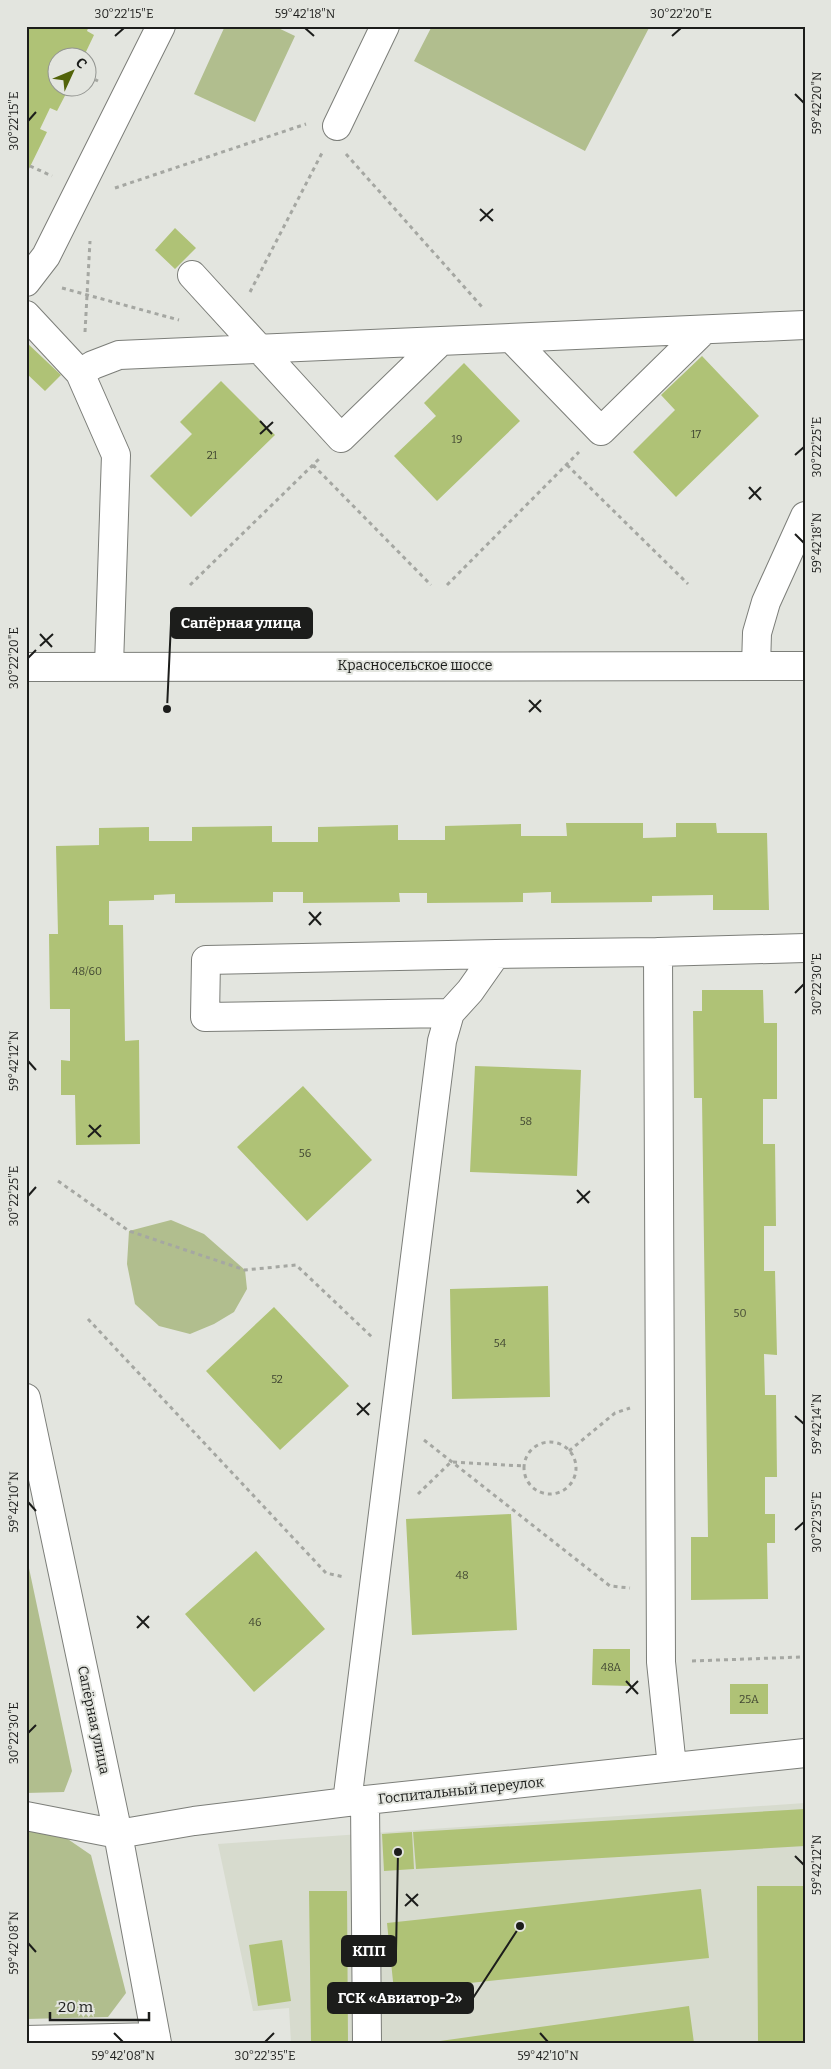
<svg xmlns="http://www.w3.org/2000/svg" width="831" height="2069" viewBox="0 0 831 2069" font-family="Bitter,serif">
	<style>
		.built { fill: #d7dbce }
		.green { fill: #b1be8e }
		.building { fill: #afc276 }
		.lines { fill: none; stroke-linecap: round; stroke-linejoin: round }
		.minor-casing { stroke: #7c7e79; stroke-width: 30 }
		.major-casing { stroke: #7c7e79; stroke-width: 30 }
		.path { stroke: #a5a7a2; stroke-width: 3; stroke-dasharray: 4 4; stroke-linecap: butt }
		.minor { stroke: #fff; stroke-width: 28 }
		.major { stroke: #fff; stroke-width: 28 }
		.ticks { fill: none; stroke: #1c1d1b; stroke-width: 2 }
		.labels { text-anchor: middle; stroke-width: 4; stroke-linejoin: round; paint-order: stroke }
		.number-label { font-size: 11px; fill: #414632 }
		.street-label { font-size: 14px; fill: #1c1d1b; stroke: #e3e5df }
		.leader { fill: none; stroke: #1c1d1b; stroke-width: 2 }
		.callout-dot { fill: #1c1d1b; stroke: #e3e5df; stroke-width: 2 }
		.callout { fill: #1c1d1b; stroke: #1c1d1b; stroke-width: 2 }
		.callout-label { font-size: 15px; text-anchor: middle; font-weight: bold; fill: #fff }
		.neatline { fill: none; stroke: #1c1d1b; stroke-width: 2 }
		.ticks-label { font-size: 12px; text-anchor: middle; fill: #1c1d1b }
	</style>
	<rect width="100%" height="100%" fill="#e3e5df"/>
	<path class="built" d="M805,1803V2043H291L289,2008L253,2011L218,1844Z"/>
	<path class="green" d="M225,26H274L295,36L255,122L194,94Z
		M432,26H650L585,151L414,61Z
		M171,1220L204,1234L245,1270L247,1289L234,1312L214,1324L190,1334L159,1326L135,1304L127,1264L129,1231Z
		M26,1554L72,1771L64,1792L26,1793Z
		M56,1831L91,1855L126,1993L108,2017L26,2019V1832Z"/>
	<path class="building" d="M30,26H89L87,31L94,35L83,58H58V88H69L57,111L50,108L40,129L47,132L26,175V33Z
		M175,228L196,248L175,269L155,250Z
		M26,342L61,375L45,391L26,373Z
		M702,356L759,416L676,497L633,452L675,410L661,395Z
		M464,363L520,421L437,501L394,456L436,416L424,403Z
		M221,381L275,435L191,517L150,476L192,434L180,422Z
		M566,823H643V838L676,837V823H716L717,833H767L769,910H713V895L652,896V902L551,903V892L523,893V902L427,903V893H399L400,902L303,903V892H273V902L175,903V894L154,895V900L109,901V925H123L125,1041L139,1040L140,1144L76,1145L75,1095H61V1060L70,1061V1009H50L49,934H58L56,846L99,845V828L149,827V841H192V827L272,826V842H318V827L398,825V840H445V826L521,824V836H567Z
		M702,990H763L764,1023H777V1099H763V1144H775L776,1226H764V1271H775L777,1355L764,1354L765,1395H776L777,1477H765V1514H775V1543H767L768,1599L691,1600V1537H708L702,1098H694L693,1011H702Z
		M475,1066L581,1070L577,1176L470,1172Z
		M303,1086L372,1160L307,1221L237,1147Z
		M548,1286L550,1397L452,1399L450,1289Z
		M274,1307L349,1386L280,1450L206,1371Z
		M511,1514L517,1630L412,1635L406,1519Z
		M256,1551L325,1629L254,1692L185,1614Z
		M593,1649H630V1686L592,1685Z
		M730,1684H768V1714H730Z
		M805,1809V1846L416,1869L413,1832Z
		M412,1832L414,1869L384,1871L382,1834Z
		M757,1886H805V2043H758Z
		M701,1889L709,1958L394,1991L387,1923Z
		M309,1891H347L348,2043H311Z
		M282,1940L291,2001L258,2006L249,1945Z
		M689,2006L694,2043H433V2042Z"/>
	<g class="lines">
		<g class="minor-casing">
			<path id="minor" d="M337,126L385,26
				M192,275L341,438L441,341
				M26,282L46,256L161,26
				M26,315L80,373L116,455L109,665
				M511,338L601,431L704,330
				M80,373L93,365L119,355L805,325
				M756,666L757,633L766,602L805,516
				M450,1013L205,1017L206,960L496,954
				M26,1398L118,1834L157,2043
				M672,1767L661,1662L658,952L805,948
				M365,1801L367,2043
				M347,1802L442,1041L450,1013L470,991L496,954L658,952
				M26,1816L118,1834L194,1821L347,1802L805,1753
				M26,2040L156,2037"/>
		</g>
		<g class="major-casing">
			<path id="major" d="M26,667L805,666"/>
		</g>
		<path class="path" d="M88,76L98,81
			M346,154L483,308
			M30,166L52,176
			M115,188L306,124
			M62,288L179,320
			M250,292L323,151
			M85,332L90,241
			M313,465L431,585
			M567,465L688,584
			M190,585L320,458
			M447,585L579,452
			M58,1181L129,1231L245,1270L296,1265L373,1338
			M88,1319L326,1573L344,1577
			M424,1440L610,1586L630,1588
			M524 1468a26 26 0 1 1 52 0a26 26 0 1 1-52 0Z
			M569,1451L615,1413L630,1408
			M418,1494L451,1462L524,1466
			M692,1661L801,1657"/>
		<use href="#minor" class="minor"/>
		<use href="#major" class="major"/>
	</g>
	<path class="ticks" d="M305,28L314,36M115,36L124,28M672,36L681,28M795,94L804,103M28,121L36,112M480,209L493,221M480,221L493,209M260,421L272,434M260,434L273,422M795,455L804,447M749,487L761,500M749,499L761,487M795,534L804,543M40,634L52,647M40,646L53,634M28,658L36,650M529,700L541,712M529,712L541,700M309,912L321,925M309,925L321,912M795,993L804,984M28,1061L36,1070M89,1125L101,1137M88,1137L101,1125M577,1190L589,1203M28,1196L36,1187M577,1203L590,1191M357,1403L369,1415M357,1415L370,1403M795,1416L804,1424M28,1502L36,1511M795,1530L804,1522M137,1616L149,1628M137,1628L149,1616M626,1681L638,1694M626,1693L638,1681M28,1733L36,1725M795,1856L804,1865M406,1894L418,1906M405,1906L418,1894M28,1943L36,1952M114,2033L123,2042M540,2033L548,2042M265,2042L274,2033"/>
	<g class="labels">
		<g class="number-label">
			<text x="696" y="438">17</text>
			<text x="457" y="443">19</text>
			<text x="212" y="459">21</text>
			<text x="87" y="975">48/60</text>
			<text x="526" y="1125">58</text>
			<text x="305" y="1157">56</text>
			<text x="740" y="1317">50</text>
			<text x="500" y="1347">54</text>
			<text x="277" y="1383">52</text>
			<text x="462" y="1579">48</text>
			<text x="255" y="1626">46</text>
			<text x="611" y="1671">48А</text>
			<text x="749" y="1703">25А</text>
		</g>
		<g class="street-label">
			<text x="415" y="670">Красносельское шоссе</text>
			<text transform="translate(94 1720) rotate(78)" y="5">Сапёрная улица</text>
			<text transform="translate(461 1790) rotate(-6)" y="5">Госпитальный переулок</text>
		</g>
	</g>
	<path class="leader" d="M167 709L171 623M398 1852L396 1951M520 1926L473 1998"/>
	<g class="callout-dot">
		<circle cx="167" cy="709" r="5"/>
		<circle cx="398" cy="1852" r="5"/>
		<circle cx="520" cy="1926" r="5"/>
	</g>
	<g class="callout">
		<rect x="171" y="608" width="141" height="30" rx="5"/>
		<rect x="342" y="1936" width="54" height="30" rx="5"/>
		<rect x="328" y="1983" width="145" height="30" rx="5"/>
	</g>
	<g class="callout-label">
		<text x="241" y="628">Сапёрная улица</text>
		<text x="369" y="1956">КПП</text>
		<text x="400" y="2003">ГСК «Авиатор-2»</text>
	</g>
	<rect width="831" height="2069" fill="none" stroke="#e3e5df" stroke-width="55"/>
	<g transform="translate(72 72) rotate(46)"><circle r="24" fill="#e3e5df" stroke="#939591"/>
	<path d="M0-4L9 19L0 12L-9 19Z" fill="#526309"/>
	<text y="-8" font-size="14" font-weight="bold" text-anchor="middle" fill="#1c1d1b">С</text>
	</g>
	<path d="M50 2012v8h99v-8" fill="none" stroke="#1c1d1b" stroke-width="2.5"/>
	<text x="58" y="2012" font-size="15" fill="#1c1d1b" stroke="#e3e5df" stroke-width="4" paint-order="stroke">20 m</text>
	<rect x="28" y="28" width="776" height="2014" class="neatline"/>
	<g class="ticks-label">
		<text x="124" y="18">30°22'15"E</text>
		<text x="305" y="18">59°42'18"N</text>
		<text x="681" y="18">30°22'20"E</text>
		<text transform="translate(817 103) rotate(-90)" y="4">59°42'20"N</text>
		<text transform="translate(14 121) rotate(-90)" y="4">30°22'15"E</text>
		<text transform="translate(817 447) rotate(-90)" y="4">30°22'25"E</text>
		<text transform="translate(817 543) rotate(-90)" y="4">59°42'18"N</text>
		<text transform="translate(14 658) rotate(-90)" y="4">30°22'20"E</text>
		<text transform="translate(817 984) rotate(-90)" y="4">30°22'30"E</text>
		<text transform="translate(14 1061) rotate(-90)" y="4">59°42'12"N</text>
		<text transform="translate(14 1196) rotate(-90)" y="4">30°22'25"E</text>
		<text transform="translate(817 1424) rotate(-90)" y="4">59°42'14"N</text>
		<text transform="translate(14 1502) rotate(-90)" y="4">59°42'10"N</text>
		<text transform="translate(817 1522) rotate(-90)" y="4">30°22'35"E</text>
		<text transform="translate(14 1733) rotate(-90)" y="4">30°22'30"E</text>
		<text transform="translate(817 1865) rotate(-90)" y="4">59°42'12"N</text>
		<text transform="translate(14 1943) rotate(-90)" y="4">59°42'08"N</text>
		<text x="123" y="2060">59°42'08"N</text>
		<text x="265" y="2060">30°22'35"E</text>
		<text x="548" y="2060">59°42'10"N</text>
	</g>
</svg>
